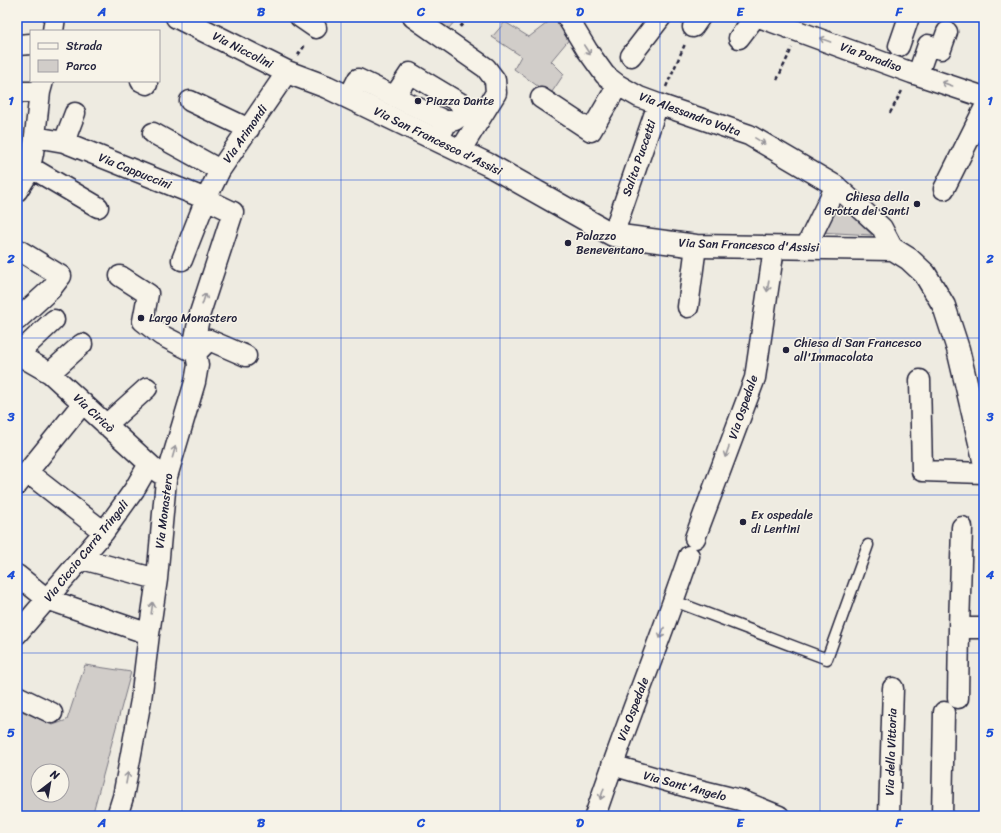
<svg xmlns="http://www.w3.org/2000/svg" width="1001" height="833" viewBox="0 0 1001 833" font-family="Sriracha,sans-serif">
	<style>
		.green { fill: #d1cdc9; stroke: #7a7882; fill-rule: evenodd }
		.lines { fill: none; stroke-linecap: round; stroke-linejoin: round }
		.lane-casing { stroke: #22223b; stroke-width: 13 }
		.street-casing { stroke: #22223b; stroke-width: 23 }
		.secondary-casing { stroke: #22223b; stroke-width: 25 }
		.path { stroke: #22223b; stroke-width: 2.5; stroke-dasharray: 4 3; stroke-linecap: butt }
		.lane { stroke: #f7f3e8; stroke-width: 10 }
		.street { stroke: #f7f3e8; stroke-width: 20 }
		.secondary { stroke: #f7f3e8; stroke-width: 22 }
		.oneway { stroke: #97959a }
		.grid { fill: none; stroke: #1d4ed8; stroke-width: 1; stroke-opacity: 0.55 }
		.poi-dot { fill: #22223b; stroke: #f7f3e8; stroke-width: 1.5 }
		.labels { text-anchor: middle; stroke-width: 3; stroke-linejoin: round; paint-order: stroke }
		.street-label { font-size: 12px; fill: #22223b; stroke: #f7f3e8 }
		.poi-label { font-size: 12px; fill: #22223b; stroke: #f7f3e8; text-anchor: start }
		.neatline { fill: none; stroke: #1d4ed8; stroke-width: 1.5 }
		.grid-label { font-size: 13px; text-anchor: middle; font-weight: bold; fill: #1d4ed8 }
	</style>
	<rect width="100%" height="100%" fill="#eeebe1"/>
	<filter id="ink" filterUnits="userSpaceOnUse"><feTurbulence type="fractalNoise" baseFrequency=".025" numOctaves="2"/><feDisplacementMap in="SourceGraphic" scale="8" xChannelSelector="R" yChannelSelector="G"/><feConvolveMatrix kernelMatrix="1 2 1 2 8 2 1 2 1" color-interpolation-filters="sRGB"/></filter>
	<g filter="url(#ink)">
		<path class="green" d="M430,17H459L447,30Z
			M555,17H558L571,37L551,61L564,74L550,95L514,69L521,56L492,37L505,22L529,37Z
			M834,198L872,235L819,232Z
			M85,665L131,672L92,816H17V709L53,725L67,720ZM38,771H62V795H38Z"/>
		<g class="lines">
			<g class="lane-casing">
				<path id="lane" d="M674,601L827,659L868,545"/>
			</g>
			<g class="street-casing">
				<path id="street" d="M300,17L316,28
					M413,17L486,68L495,80L496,93L460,151
					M567,17L587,50L605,75L618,85L639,97L658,104L749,135L836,186
					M759,17L912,73L984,97
					M693,27L700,17
					M53,31L55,17
					M739,38L755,17
					M17,45L31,44
					M899,46L909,17
					M631,56L661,17
					M918,74L928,45L941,49L947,32
					M141,81L147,84
					M17,92H40
					M349,97L358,79L447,122L438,140
					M394,97L410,73L470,109L455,120L447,122
					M541,98L591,131L618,85
					M190,101L249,129
					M153,133L220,170
					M35,137L64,142L206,199L233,212
					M64,142L75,113
					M30,167L98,207
					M944,189L984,109
					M17,191L29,172L30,167L33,153L40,92L43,81
					M613,235L658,104
					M806,247L836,186L882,228L893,249
					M17,249L61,276L51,289L17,320
					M182,260L206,199L220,170L287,72
					M120,276L148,294L143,321L161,335L196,353L209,340L246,356
					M688,307L696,246
					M17,354L50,373L159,473
					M18,354L54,320
					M50,373L82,344
					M920,380L922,471L984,473
					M106,425L147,388
					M27,472L104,532
					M17,485L83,403
					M695,538L755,378L774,248
					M82,559L157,579
					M17,575L47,599L149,634
					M959,628L962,527
					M17,634L104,532L134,490L149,464
					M17,696L52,713
					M958,698L959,628H984
					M612,765L687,787L740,800L779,816
					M117,816L123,797L141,700L149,634L157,579L166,480L195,382L198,365L194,343L200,313L233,212
					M595,816C624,729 659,644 689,556
					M889,816L893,688
					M942,816L944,712"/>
			</g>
			<g class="secondary-casing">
				<path id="secondary" d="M177,17L287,72L327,87L489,165L613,235L696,246L893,249L909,259L925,274L944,306L958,349L984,460"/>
			</g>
			<path class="path" d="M460,27L469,17
				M298,55L306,44
				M777,80L792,48
				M666,87L685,44
				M890,113L903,89"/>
			<use href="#lane" class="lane"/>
			<use href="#street" class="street"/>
			<use href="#secondary" class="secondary"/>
		</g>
		<defs><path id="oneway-shaft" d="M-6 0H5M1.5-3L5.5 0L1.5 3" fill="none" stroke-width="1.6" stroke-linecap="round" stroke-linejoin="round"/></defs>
		<g class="oneway">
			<use href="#oneway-shaft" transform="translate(825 40) rotate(-160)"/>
			<use href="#oneway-shaft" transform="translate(587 50) rotate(57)"/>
			<use href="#oneway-shaft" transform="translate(947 84) rotate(-161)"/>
			<use href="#oneway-shaft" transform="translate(760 141) rotate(31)"/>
			<use href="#oneway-shaft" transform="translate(768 286) rotate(98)"/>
			<use href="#oneway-shaft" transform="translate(204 299) rotate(-72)"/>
			<use href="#oneway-shaft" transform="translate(174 452) rotate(-74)"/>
			<use href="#oneway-shaft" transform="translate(727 452) rotate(110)"/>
			<use href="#oneway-shaft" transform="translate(152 608) rotate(-82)"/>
			<use href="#oneway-shaft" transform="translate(662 633) rotate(111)"/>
			<use href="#oneway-shaft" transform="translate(127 778) rotate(-80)"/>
			<use href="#oneway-shaft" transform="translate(602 794) rotate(108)"/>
		</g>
	</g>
	<path class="grid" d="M182,17V816M341,17V816M500,17V816M660,17V816M820,17V816M17,180H984M17,338H984M17,495H984M17,653H984"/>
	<g class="poi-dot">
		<circle cx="418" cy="101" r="4"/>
		<circle cx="917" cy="204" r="4"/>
		<circle cx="568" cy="243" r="4"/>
		<circle cx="141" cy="318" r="4"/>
		<circle cx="786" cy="350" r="4"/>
		<circle cx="743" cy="522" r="4"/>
	</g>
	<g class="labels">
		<g class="street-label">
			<text transform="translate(243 50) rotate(27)" y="4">Via Niccolini</text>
			<text transform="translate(871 57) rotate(20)" y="4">Via Paradiso</text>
			<text transform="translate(690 114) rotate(20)" y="4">Via Alessandro Volta</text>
			<text transform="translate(245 134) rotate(-55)" y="4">Via Arimondi</text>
			<text transform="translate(438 141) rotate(26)" y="4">Via San Francesco d'Assisi</text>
			<text transform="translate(639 158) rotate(-71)" y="4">Salita Puccetti</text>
			<text transform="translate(135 171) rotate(22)" y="4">Via Cappuccini</text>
			<text transform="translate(749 245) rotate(2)" y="4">Via San Francesco d'Assisi</text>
			<text transform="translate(743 407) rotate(-71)" y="4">Via Ospedale</text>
			<text transform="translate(94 413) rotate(43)" y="4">Via Ciricò</text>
			<text transform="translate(164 511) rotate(-83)" y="4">Via Monastero</text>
			<text transform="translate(86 551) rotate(-51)" y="4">Via Ciccio Carrà Tringali</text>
			<text transform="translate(633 709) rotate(-69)" y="4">Via Ospedale</text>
			<text transform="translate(891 752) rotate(-88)" y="4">Via della Vittoria</text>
			<text transform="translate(685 786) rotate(15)" y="4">Via Sant'Angelo</text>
		</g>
		<g class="poi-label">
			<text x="426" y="105">Piazza Dante</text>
			<text x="909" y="201" text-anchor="end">Chiesa della<tspan x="909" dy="14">Grotta dei Santi</tspan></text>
			<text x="576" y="240">Palazzo<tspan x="576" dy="14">Beneventano</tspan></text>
			<text x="149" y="322">Largo Monastero</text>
			<text x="794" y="347">Chiesa di San Francesco<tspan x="794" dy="14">all'Immacolata</tspan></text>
			<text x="751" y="519">Ex ospedale<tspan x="751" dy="14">di Lentini</tspan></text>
		</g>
	</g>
	<rect width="1001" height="833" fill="none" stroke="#f7f3e8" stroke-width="44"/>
	<rect x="30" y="30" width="130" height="52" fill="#f7f3e8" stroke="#a29fa3"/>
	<rect x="38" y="43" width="20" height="6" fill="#f7f3e8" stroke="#a29fa3"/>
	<text x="66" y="50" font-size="12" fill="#22223b">Strada</text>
	<rect x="38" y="60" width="20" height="12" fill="#d1cdc9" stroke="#a29fa3"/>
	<text x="66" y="70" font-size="12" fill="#22223b">Parco</text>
	<g transform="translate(50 783) rotate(31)"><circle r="19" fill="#f7f3e8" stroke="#a29fa3"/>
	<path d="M0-3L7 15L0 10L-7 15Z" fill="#22223b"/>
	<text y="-6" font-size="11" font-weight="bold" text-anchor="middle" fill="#22223b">N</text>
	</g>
	<rect x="22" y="22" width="957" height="789" class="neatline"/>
	<g class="grid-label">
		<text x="102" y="16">A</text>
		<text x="261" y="16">B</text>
		<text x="421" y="16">C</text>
		<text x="580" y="16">D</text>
		<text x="740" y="16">E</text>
		<text x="899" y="16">F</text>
		<text x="11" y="105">1</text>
		<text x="990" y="105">1</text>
		<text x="11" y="263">2</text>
		<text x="990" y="263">2</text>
		<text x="11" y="421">3</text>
		<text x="990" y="421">3</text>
		<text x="11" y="579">4</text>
		<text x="990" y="579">4</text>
		<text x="11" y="737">5</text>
		<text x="990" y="737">5</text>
		<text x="102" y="827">A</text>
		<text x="261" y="827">B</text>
		<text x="421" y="827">C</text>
		<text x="580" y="827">D</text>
		<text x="740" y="827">E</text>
		<text x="899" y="827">F</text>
	</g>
</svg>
